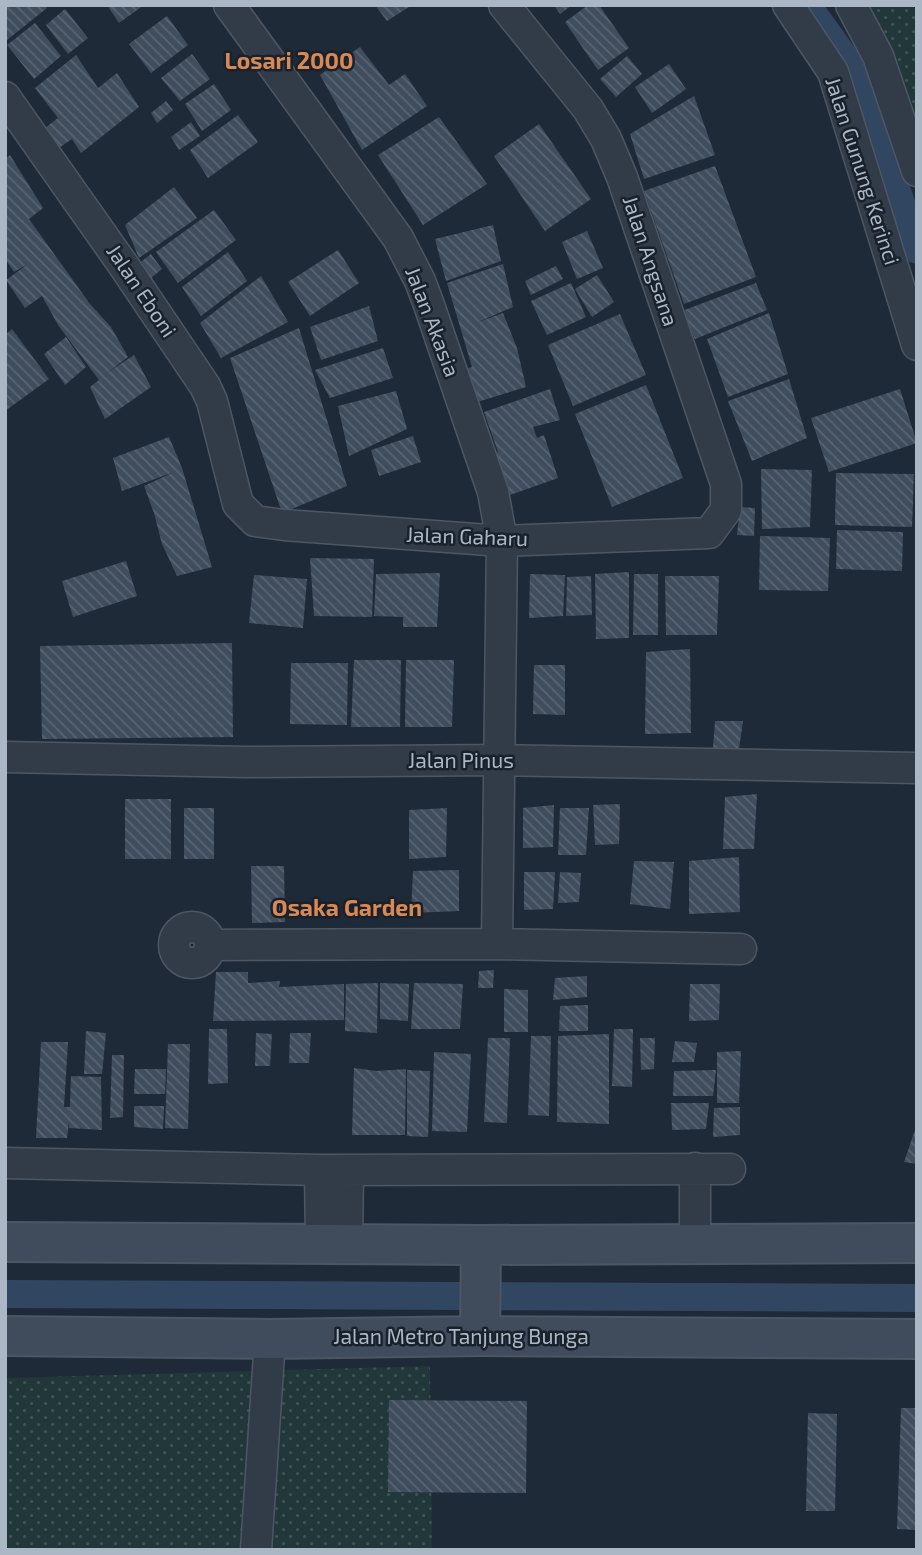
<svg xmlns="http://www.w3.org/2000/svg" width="922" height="1555" viewBox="0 0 922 1555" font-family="'Exo 2',sans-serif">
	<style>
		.grass { fill: url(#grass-dots) }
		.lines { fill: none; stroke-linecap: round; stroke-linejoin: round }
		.canal { stroke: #314660; stroke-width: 28 }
		.building { fill: url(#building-back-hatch) }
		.minor-casing { stroke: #4d5763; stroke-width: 33 }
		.secondary-casing { stroke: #4d5763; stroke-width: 42 }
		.minor { stroke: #323c48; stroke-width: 30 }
		.secondary { stroke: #404b5b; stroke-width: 38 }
		.labels { text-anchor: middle; stroke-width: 5; stroke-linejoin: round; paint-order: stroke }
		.street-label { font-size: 21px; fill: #acb7c5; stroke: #18212c }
		.neighbourhood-label { font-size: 23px; font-weight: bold; fill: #d88954; stroke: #18212c }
	</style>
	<defs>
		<pattern id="grass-dots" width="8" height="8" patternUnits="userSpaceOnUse" patternTransform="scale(1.75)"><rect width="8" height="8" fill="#213739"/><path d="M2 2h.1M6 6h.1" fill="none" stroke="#3f5254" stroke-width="1.8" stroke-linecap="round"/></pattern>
		<pattern id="building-back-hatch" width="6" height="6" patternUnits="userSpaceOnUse" patternTransform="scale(1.75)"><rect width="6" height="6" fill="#3f4d5d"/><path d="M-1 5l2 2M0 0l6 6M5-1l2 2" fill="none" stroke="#586473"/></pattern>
	</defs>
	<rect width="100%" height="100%" fill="#1f2a38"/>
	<path class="grass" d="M856,5H917V159Z
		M430,1366L432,1550H5V1378Z"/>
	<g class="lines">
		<path class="canal" d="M807,5L858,76L917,250
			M5,1294L917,1298"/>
	</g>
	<path class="building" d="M5,5H46L47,8L7,40Z
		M107,5H144L119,23Z
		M375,5H412L387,21Z
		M554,5H572L560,14Z
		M588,5H599L629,48L598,70L565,22Z
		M65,9L88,38L68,54L46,25Z
		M167,16L188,45L151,73L129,44Z
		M35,23L61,56L34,79L7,45Z
		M360,47L389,85L405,74L427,106L362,150L320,75Z
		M192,54L210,79L180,101L161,78Z
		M76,55L98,88L117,73L139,107L81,153L72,139L56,150L41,131L58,118L35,88Z
		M627,56L642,74L616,97L600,79Z
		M669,64L686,89L652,113L635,87Z
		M214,84L231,110L202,131L185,104Z
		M694,96L715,155L644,179L630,134Z
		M166,101L173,110L157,123L151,113Z
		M238,115L258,142L208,178L190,150Z
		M439,117L487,184L423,225L378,155Z
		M191,122L200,136L179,150L171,137Z
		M539,124L591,199L545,231L494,156Z
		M10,155L43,208L29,219L90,304L111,327L128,357L107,373L134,355L151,387L105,419L90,387L99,380L58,325L42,296L25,308L6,280L28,264L14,272L5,259V159Z
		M715,166L756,277L684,304L644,191Z
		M174,187L197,218L139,258L125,225Z
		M214,210L236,240L178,283L156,252Z
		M493,225L501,261L446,281L435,239Z
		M587,231L603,268L577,279L562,242Z
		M338,250L359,283L310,316L288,282Z
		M228,252L247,281L201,316L182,287Z
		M151,254L162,269L141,286L129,271Z
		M503,264L513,307L476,323L503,313L517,348L526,387L474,403L457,372L472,367L447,283Z
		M556,266L563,279L531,295L525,281Z
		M597,275L614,302L592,317L575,289Z
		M261,276L288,322L221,358L200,323Z
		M571,283L586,317L547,335L531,301Z
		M756,283L767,310L695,339L682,311Z
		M369,306L378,341L321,360L310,327Z
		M769,313L788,374L728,397L707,339Z
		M620,314L646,375L573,406L548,345Z
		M299,328L347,486L282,513L230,358Z
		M12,329L49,379L5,411V335Z
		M66,337L86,367L65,385L44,354Z
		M383,348L393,378L330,398L315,370Z
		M789,379L807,438L752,461L728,401Z
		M646,385L683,478L612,507L575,414Z
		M550,389L560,420L533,427L537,438L544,435L558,478L502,498L487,455L498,452L484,412Z
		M900,389L917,443L829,472L811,418Z
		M396,391L407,429L349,456L338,406Z
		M413,436L421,462L379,476L371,450Z
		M169,437L182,468L212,567L177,576L162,544L154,513L144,486L174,472L122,491L113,458Z
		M761,469L812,470L810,527L762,529Z
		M836,473L914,474L912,527L835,525Z
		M740,507L755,508L754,536L737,535Z
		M837,530L903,532L902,571L836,569Z
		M760,536L830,538L828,591L759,590Z
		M310,558L374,559L372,617L314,616Z
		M126,561L137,596L73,617L62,581Z
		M629,572V638L596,639L595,574Z
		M440,573L437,627H403V617L374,616L376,574Z
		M530,574L565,575L563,616L529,618Z
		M634,574H658V635H633Z
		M254,575L307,579L303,628L249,623Z
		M591,576L592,615L566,616L567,577Z
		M665,576H719L717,635H666Z
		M232,643L233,737L42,739L40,646Z
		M690,649L691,733L645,734L646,652Z
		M354,660H401L400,727H351Z
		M406,660H454L452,727H405Z
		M291,663H348L347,725L290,724Z
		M534,665H565V715L533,714Z
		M715,721H743L739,749L713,748Z
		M757,794L754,849H723L725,797Z
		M125,799H171V859H125Z
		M620,804L619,844L595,845L593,805Z
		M554,805L553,847L523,848V808Z
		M184,808H214V859H184Z
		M447,808L446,857L409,859V810Z
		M560,808H589L586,855H558Z
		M739,857L740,912L689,914V861Z
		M634,861L674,862L670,909L630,904Z
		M251,866H284L285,922L252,923Z
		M459,870V911L411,913L413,871Z
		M524,872H555L553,909L524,910Z
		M560,872L581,873L579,902L558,903Z
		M494,970L493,988H478L479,971Z
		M216,972H248V983L280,981L279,987L344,984V1020L213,1021Z
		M587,976V997L553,1000L555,978Z
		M378,983L377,1033L345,1031L346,984Z
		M380,983L409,984L408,1021L380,1019Z
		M414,983L463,984L460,1029H411Z
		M690,984H720L719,1020L689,1021Z
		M504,989L528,990V1032H504Z
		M588,1005V1031H559L560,1006Z
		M209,1029H227L228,1083L208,1084Z
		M614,1029H633L632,1087L612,1086Z
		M86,1031L106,1033L102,1074H84Z
		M256,1033L272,1034L270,1066H255Z
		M290,1033H311L309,1063H289Z
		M609,1034V1124L557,1122L558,1036Z
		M531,1036H551L549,1116L528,1115Z
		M488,1038H510L507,1123L484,1122Z
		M640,1038H655L654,1069L641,1070Z
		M675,1041L697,1043L694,1062H672Z
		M41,1042H68L64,1107H71L67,1138H36Z
		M168,1044H190L188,1129L165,1128Z
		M741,1051L739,1103H717V1052Z
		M434,1052L471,1054L467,1132L432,1131Z
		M112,1055H124L123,1117L110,1118Z
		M354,1068L377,1071L406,1069L405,1135H352Z
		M135,1069H166L165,1094H134Z
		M407,1070L430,1071L428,1137L407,1136Z
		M716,1070L713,1096H673L674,1071Z
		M71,1076L101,1077L102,1130L69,1128Z
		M671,1103H709L706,1129L672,1130Z
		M134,1106H164L163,1129L134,1127Z
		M740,1107V1135L713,1137L714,1108Z
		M917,1124V1164L904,1162Z
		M389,1400L527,1401L526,1493L388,1492Z
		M901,1408H917V1530L897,1529Z
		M808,1413L837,1414L835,1511H806Z"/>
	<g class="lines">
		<g class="minor-casing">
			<path id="minor" d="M229,5L398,238L420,281L429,305L493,492L502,541L497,944L741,949
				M788,5L833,72L917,345
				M851,5L878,56L917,171
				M5,97L124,266L205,386L212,401L238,504L255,521L284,525L502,541L709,533L726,510V484L622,177L606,139L588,109L504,5
				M5,757L246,762L500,760L917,768
				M174 945a18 18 0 1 1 36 0a18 18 0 1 1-36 0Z
				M210,945L497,944
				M5,1163L320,1170L730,1169
				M695,1168V1245
				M320,1170L321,1244
				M347,1244L348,1170
				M256,1550L270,1339"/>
		</g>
		<g class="secondary-casing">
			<path id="secondary" d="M5,1242L481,1245L917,1243
				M5,1336L270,1339L480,1336L917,1339
				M480,1336L481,1245"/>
		</g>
		<use href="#minor" class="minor"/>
		<use href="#secondary" class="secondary"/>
	</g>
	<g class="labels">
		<g class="street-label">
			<text transform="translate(862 171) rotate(72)" y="7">Jalan Gunung Kerinci</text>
			<text transform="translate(650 261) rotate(72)" y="7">Jalan Angsana</text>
			<text transform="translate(141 291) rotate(56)" y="7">Jalan Eboni</text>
			<text transform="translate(432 322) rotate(69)" y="7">Jalan Akasia</text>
			<text transform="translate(467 537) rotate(2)" y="7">Jalan Gaharu</text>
			<text x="461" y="768">Jalan Pinus</text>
			<text x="461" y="1344">Jalan Metro Tanjung Bunga</text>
		</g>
		<g class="neighbourhood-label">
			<text x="289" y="69">Losari 2000</text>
			<text x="347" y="916">Osaka Garden</text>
		</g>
	</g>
	<rect width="922" height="1555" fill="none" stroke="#acb7c5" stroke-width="14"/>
</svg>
